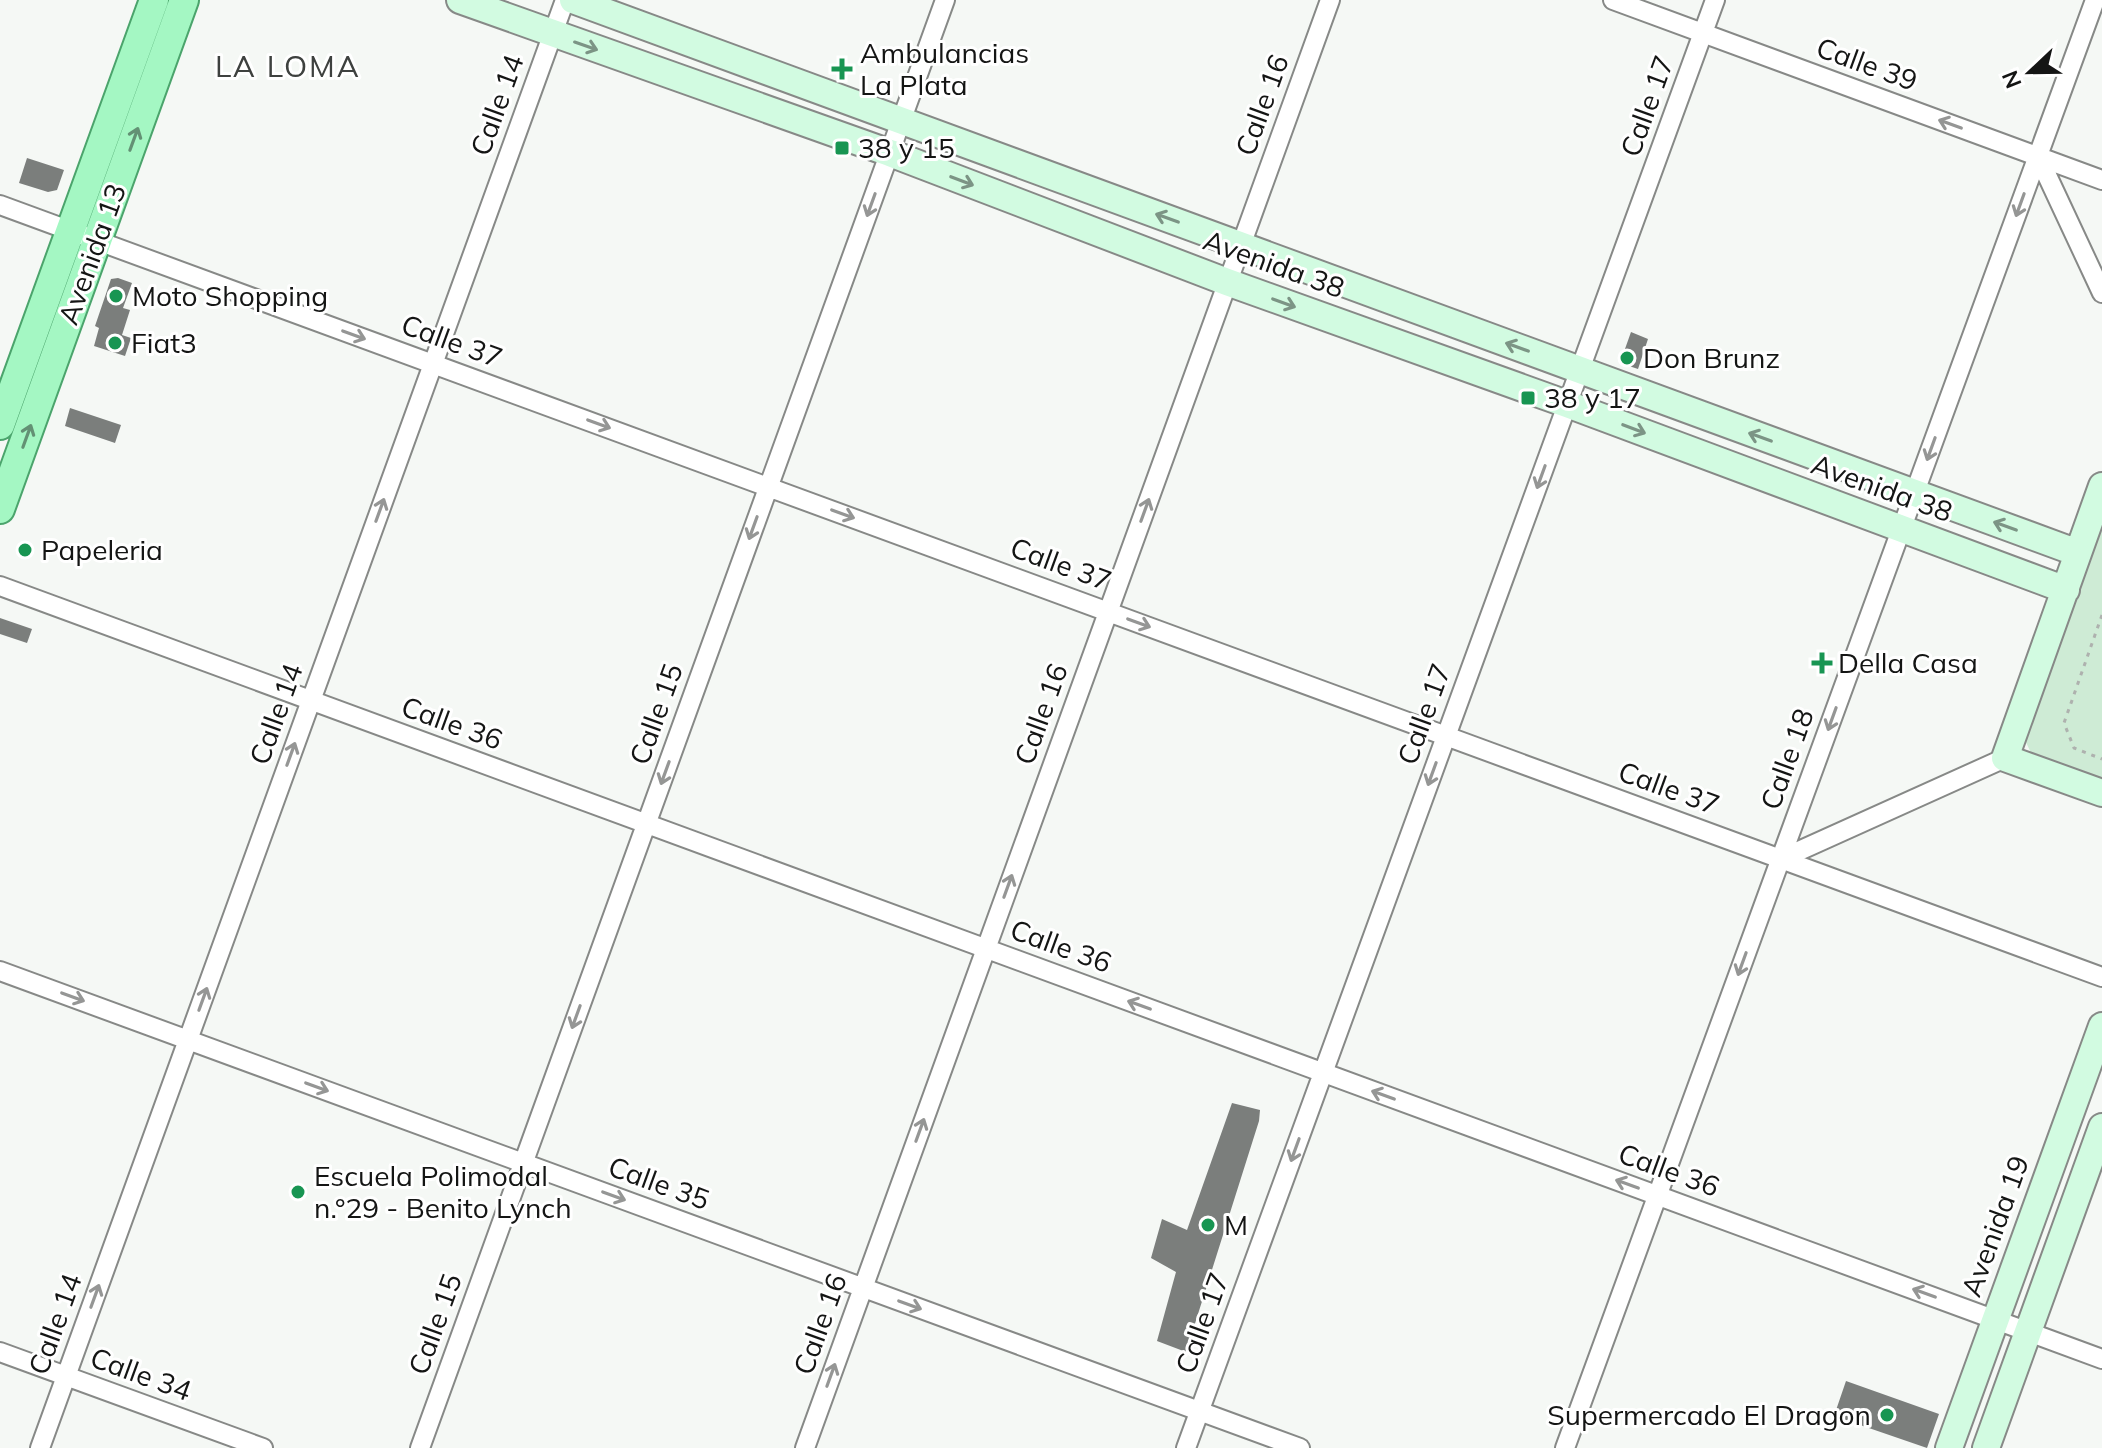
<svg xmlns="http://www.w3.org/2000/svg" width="2102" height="1448" viewBox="0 0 2102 1448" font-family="Mulish,sans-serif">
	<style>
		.green { fill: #ceebd5 }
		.building { fill: #7b7e7c }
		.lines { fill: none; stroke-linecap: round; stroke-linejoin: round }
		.street-casing { stroke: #878987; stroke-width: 22 }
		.secondary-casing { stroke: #878987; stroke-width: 30 }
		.primary-casing { stroke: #4ba46c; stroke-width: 32 }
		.path { stroke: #aeb1ae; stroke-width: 3; stroke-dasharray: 4 6; stroke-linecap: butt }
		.street { stroke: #fff; stroke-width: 18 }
		.secondary { stroke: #d2fbe1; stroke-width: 26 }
		.primary { stroke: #a4f7c3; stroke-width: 28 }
		.oneway { stroke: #7c9485 }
		.oneway2 { stroke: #959695 }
		.oneway3 { stroke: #639174 }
		.poi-dot { fill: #189552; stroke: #fff; stroke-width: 3 }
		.labels { text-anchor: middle; stroke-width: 6; stroke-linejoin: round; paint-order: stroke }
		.poi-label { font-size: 28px; fill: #141514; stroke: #fff; text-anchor: start }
		.street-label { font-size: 28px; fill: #141514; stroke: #fff }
		.neighbourhood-label { font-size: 30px; letter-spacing: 2px; fill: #3e413f; stroke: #fff }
	</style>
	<rect width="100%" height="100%" fill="#f5f8f5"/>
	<path class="green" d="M2102,522V780L2031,753L2024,738Z"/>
	<path class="building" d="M27,158L64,170L57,190L48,192L19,183Z
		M118,278L132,283L123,308L130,310L122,335L131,338L125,356L94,346L99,328L95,326L111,279Z
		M1631,332L1648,339L1638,369L1620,363Z
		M70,408L121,425L115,443L65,426Z
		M0,618L32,629L27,643L0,634Z
		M1232,1103L1260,1110L1259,1121L1186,1352L1157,1341L1176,1272L1151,1258L1162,1219L1187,1230Z
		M1846,1381L1939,1414L1927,1448L1834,1416Z"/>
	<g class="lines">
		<g class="street-casing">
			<path id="street" d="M1613,0L2102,180
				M2038,156L2102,293
				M0,205L2102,977
				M0,586L2102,1359
				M1781,859L2005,758
				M0,971L1300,1448
				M0,1352L263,1448
				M40,1448L565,0
				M420,1448L945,0
				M805,1448L1330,0
				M1186,1448L1715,0
				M1565,1448L2095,0"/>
		</g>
		<g class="secondary-casing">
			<path id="secondary" d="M460,0L890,153L1227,282L1567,404L2066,590
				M573,0L2078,553
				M2102,486L2005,758L2102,793
				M1949,1448L2102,1026
				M1986,1448L2102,1127"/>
		</g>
		<g class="primary-casing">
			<path id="primary" d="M0,425L154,0
				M0,509L184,0"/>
		</g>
		<path class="path" d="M2102,615L2064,723L2074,748L2102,759"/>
		<use href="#street" class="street"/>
		<use href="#secondary" class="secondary"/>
		<use href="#primary" class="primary"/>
	</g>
	<defs><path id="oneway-shaft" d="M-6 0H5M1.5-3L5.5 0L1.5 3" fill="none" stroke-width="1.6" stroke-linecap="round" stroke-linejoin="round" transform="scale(2)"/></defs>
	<g class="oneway">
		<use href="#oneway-shaft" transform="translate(586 46) rotate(19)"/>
		<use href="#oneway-shaft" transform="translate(962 181) rotate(21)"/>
		<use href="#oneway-shaft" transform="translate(1167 218) rotate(-160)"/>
		<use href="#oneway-shaft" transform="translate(1284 303) rotate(20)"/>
		<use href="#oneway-shaft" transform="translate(1517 347) rotate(-160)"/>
		<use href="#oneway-shaft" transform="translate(1634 429) rotate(21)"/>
		<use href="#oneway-shaft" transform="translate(1760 437) rotate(-160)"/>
		<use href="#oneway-shaft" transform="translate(2005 526) rotate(-160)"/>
	</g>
	<g class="oneway2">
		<use href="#oneway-shaft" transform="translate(1950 124) rotate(-160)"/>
		<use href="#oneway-shaft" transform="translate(871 205) rotate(110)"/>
		<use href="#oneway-shaft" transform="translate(2020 205) rotate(110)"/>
		<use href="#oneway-shaft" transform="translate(354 335) rotate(20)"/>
		<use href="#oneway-shaft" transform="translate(599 424) rotate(20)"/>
		<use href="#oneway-shaft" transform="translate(1931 449) rotate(110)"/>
		<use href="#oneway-shaft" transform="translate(1541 477) rotate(110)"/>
		<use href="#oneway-shaft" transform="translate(380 510) rotate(-70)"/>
		<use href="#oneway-shaft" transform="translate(1145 510) rotate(-70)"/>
		<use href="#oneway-shaft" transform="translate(843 514) rotate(20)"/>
		<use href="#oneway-shaft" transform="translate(753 528) rotate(110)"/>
		<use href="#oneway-shaft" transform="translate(1139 623) rotate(20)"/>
		<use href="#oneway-shaft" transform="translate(1832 719) rotate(110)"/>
		<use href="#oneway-shaft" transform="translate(291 754) rotate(-70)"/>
		<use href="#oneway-shaft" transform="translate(665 773) rotate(110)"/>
		<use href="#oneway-shaft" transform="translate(1432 774) rotate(110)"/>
		<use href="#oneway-shaft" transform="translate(1008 886) rotate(-70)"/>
		<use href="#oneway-shaft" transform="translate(1742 964) rotate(110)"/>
		<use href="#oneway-shaft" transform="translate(73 997) rotate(20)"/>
		<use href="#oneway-shaft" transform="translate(203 999) rotate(-70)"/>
		<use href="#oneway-shaft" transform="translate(1139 1005) rotate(-160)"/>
		<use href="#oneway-shaft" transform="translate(576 1017) rotate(110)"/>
		<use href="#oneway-shaft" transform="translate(317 1087) rotate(20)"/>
		<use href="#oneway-shaft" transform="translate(1383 1095) rotate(-160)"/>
		<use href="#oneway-shaft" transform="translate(920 1130) rotate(-70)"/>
		<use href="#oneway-shaft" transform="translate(1295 1150) rotate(110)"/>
		<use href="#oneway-shaft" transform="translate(1627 1184) rotate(-160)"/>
		<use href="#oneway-shaft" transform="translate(614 1196) rotate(20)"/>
		<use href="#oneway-shaft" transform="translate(1924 1293) rotate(-160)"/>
		<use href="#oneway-shaft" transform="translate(95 1296) rotate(-70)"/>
		<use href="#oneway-shaft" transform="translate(910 1305) rotate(20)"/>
		<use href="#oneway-shaft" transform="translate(831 1375) rotate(-70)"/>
	</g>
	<g class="oneway3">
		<use href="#oneway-shaft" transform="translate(134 139) rotate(-70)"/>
		<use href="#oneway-shaft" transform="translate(27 436) rotate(-70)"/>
	</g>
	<g class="poi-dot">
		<path d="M838 57h8v8h8v8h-8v8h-8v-8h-8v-8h8z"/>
		<rect x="834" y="140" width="16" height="16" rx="4"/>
		<circle cx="116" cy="296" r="8"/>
		<circle cx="115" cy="343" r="8"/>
		<circle cx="1627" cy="358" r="8"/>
		<rect x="1520" y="390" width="16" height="16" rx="4"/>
		<circle cx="25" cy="550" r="8"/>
		<path d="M1818 651h8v8h8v8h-8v8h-8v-8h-8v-8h8z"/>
		<circle cx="298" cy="1192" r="8"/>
		<circle cx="1208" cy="1225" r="8"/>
		<circle cx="1887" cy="1415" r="8"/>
	</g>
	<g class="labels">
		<g class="poi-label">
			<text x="860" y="63">Ambulancias<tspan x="860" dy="32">La Plata</tspan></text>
			<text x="858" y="158">38 y 15</text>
			<text x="132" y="306">Moto Shopping</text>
			<text x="131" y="353">Fiat3</text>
			<text x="1643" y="368">Don Brunz</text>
			<text x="1544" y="408">38 y 17</text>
			<text x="41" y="560">Papeleria</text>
			<text x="1838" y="673">Della Casa</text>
			<text x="314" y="1186">Escuela Polimodal<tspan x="314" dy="32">n.°29 - Benito Lynch</tspan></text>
			<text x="1224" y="1235">M</text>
			<text x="1871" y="1425" text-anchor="end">Supermercado El Dragon</text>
		</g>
		<g class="street-label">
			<text transform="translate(1867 64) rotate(20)" y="10">Calle 39</text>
			<text transform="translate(497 105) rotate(-70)" y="10">Calle 14</text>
			<text transform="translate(1262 105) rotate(-70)" y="10">Calle 16</text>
			<text transform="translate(1647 106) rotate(-70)" y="10">Calle 17</text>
			<text transform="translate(92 254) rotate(-70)" y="10">Avenida 13</text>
			<text transform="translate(1274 264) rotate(20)" y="10">Avenida 38</text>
			<text transform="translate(452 341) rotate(20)" y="10">Calle 37</text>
			<text transform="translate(1882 488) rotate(20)" y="10">Avenida 38</text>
			<text transform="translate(1061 564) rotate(20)" y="10">Calle 37</text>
			<text transform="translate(276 714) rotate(-70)" y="10">Calle 14</text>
			<text transform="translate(656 714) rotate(-70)" y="10">Calle 15</text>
			<text transform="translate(1041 714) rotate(-70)" y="10">Calle 16</text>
			<text transform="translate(1424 714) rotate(-70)" y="10">Calle 17</text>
			<text transform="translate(452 723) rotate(20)" y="10">Calle 36</text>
			<text transform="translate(1787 759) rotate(-70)" y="10">Calle 18</text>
			<text transform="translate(1669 788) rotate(20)" y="10">Calle 37</text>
			<text transform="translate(1061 946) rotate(20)" y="10">Calle 36</text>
			<text transform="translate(1669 1170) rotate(20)" y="10">Calle 36</text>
			<text transform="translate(659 1183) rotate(20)" y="10">Calle 35</text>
			<text transform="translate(1995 1226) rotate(-70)" y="10">Avenida 19</text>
			<text transform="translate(1202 1323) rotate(-70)" y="10">Calle 17</text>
			<text transform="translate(55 1324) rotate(-70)" y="10">Calle 14</text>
			<text transform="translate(435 1324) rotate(-70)" y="10">Calle 15</text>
			<text transform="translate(820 1324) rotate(-70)" y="10">Calle 16</text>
			<text transform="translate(141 1374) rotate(20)" y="10">Calle 34</text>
		</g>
		<g class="neighbourhood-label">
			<text x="288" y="77">LA LOMA</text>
		</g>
	</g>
	<g transform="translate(2030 72) rotate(248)" stroke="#ffffff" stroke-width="6" paint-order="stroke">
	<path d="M0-6L14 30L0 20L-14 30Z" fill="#141514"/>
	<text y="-12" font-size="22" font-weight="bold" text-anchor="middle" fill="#141514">N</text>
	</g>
</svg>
